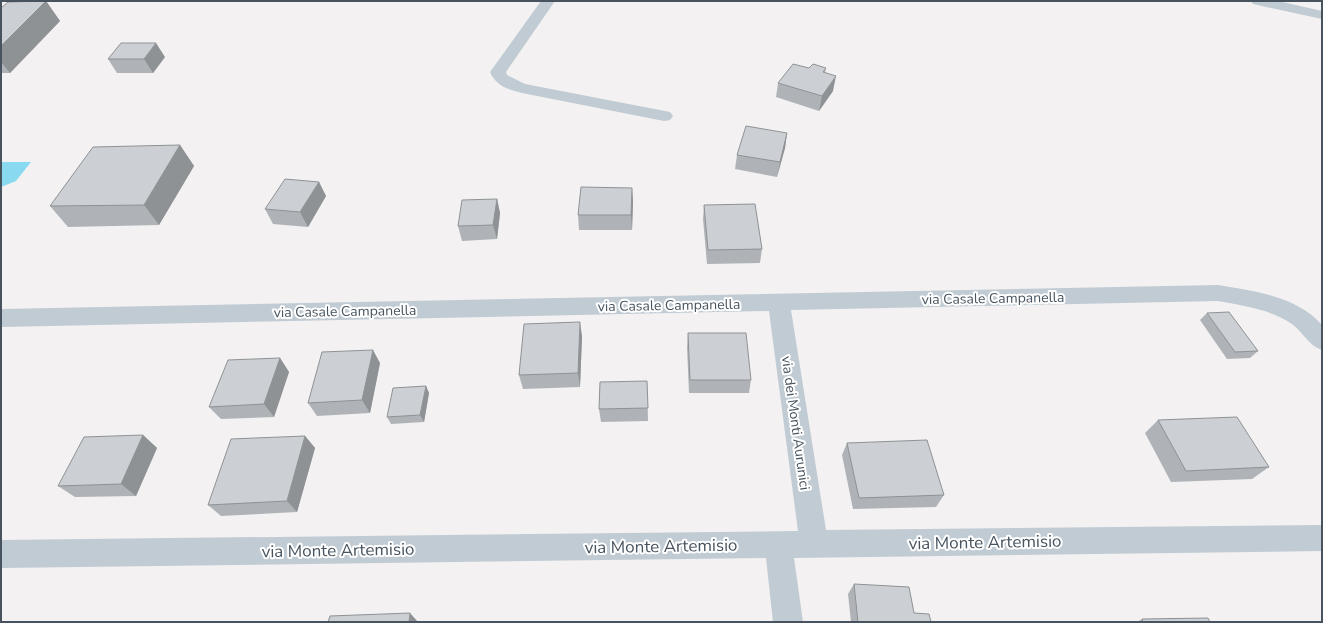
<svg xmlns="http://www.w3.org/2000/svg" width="1323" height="623" viewBox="0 0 1323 623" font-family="'Nunito Sans',sans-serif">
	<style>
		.water { fill: #89daf1 }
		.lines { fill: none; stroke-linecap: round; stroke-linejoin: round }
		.minor { fill: #c1cbd3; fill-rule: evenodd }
		.wall { fill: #afb3b7 }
		.shaded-wall { fill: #8f9295 }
		.building { fill: #ccd0d5; stroke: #8f9295 }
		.labels { text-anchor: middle; stroke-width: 4; stroke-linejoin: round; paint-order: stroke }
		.street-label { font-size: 14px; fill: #47545f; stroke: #fff }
		.near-street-label { font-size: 17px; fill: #47545f; stroke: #fff }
	</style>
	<rect width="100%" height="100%" fill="#f3f1f1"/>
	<path class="water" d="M1,162H31L16,181L1,187Z"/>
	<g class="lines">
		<path class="minor" d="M541,1H555L506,72L507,75L525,84L670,112L673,116L670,120L664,121L522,93C509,90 496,86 490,72Z
			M1251,1H1278L1322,11V19L1253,4Z
			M1218,285C1253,291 1297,296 1322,325V350C1309,346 1303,332 1292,324C1270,309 1244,306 1218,301L791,310L826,530L1322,525V551L794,558L803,622H773L766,558L1,568V540L798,531L769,311L1,327V309Z"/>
	</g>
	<path class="wall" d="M46,1L60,21L10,73H1V8Z
		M165,57L153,73H117L108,59Z
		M809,68H826L825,73L833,91L819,111L776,97L778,83Z
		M787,133L785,148L777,177L735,169L737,155Z
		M180,145L194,166L159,225L68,227L50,206Z
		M319,182L326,196L308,227L273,224L265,209Z
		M632,188L633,202L632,230H579L578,215Z
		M497,199L500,213L497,239L462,241L458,226Z
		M704,205L762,249L760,263L707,264L703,219Z
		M1207,313L1258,351L1250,358L1227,359L1200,320Z
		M688,333L751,380L749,393H689L687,347Z
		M582,336L580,387L523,389L519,375Z
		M280,358L289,372L274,417L221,419L209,407Z
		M380,363L370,413L317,416L308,403Z
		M647,381L648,421L601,422L599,409Z
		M426,386L429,393L424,422L391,424L387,417Z
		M1158,420L1269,467L1252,479L1171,482L1145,433Z
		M143,435L157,448L136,496L75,497L58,486Z
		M305,436L315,448L297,512L221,516L208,505Z
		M847,443L944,495L936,507L853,509L842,455Z
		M854,584L914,613L931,622H851L848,594Z
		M1142,619L1210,622H1137Z"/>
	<path class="shaded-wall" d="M46,1L60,21L10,73L1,62V46Z
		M156,43L165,57L153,73L144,59Z
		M836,76L833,91L819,111L822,96Z
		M787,133L785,148L777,177L780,162Z
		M180,145L194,166L159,225L144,205Z
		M319,182L326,196L308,227L300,212Z
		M632,188L633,202L632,230L631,215Z
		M497,199L500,213L497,239L493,225Z
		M580,322L582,336L580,387L578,373Z
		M373,350L380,363L370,413L362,400Z
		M280,358L289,372L274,417L264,404Z
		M426,386L429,393L424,422L420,415Z
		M143,435L157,448L136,496L121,484Z
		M305,436L315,448L297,512L287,501Z
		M410,613L418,622H409Z"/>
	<path class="building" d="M46,1L1,46V8L8,2Z
		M121,43H156L144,59H108Z
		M793,64L809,68L813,64L826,68L823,72L836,76L822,96L778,83Z
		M746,126L787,133L780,162L737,155Z
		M180,145L144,205L50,206L93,147Z
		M285,179L319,182L300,212L265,209Z
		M581,187L632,188L631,215H578Z
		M497,199L493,225L458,226L462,200Z
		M755,204L762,249L708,250L704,205Z
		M1229,312L1258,351L1235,352L1207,313Z
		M580,322L578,373L519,375L524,324Z
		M688,333H746L751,380H690Z
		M373,350L362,400L308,403L322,352Z
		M280,358L264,404L209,407L228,360Z
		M647,381L648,408L599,409L600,382Z
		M426,386L420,415L387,417L393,388Z
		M1237,417L1269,467L1186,471L1158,420Z
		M143,435L121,484L58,486L84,437Z
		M305,436L287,501L208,505L231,439Z
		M927,440L944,495L859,498L847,443Z
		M854,584L909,587L914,613L929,614L931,622H858Z
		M410,613L409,622H328L330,616Z
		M1208,618L1210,622H1143L1142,619Z"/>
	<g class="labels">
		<g class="street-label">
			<text transform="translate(993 298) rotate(-1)" y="5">via Casale Campanella</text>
			<text transform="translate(669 305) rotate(-1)" y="5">via Casale Campanella</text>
			<text transform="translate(345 311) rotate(-1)" y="5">via Casale Campanella</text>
			<text transform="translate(796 423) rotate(82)" y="5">via dei Monti Aurunici</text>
		</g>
		<g class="near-street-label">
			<text transform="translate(985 542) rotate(-1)" y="6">via Monte Artemisio</text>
			<text transform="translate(661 546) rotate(-1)" y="6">via Monte Artemisio</text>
			<text transform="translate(338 550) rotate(-1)" y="6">via Monte Artemisio</text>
		</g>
	</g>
	<rect width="1323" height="623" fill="none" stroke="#47545f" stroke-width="4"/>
</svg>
